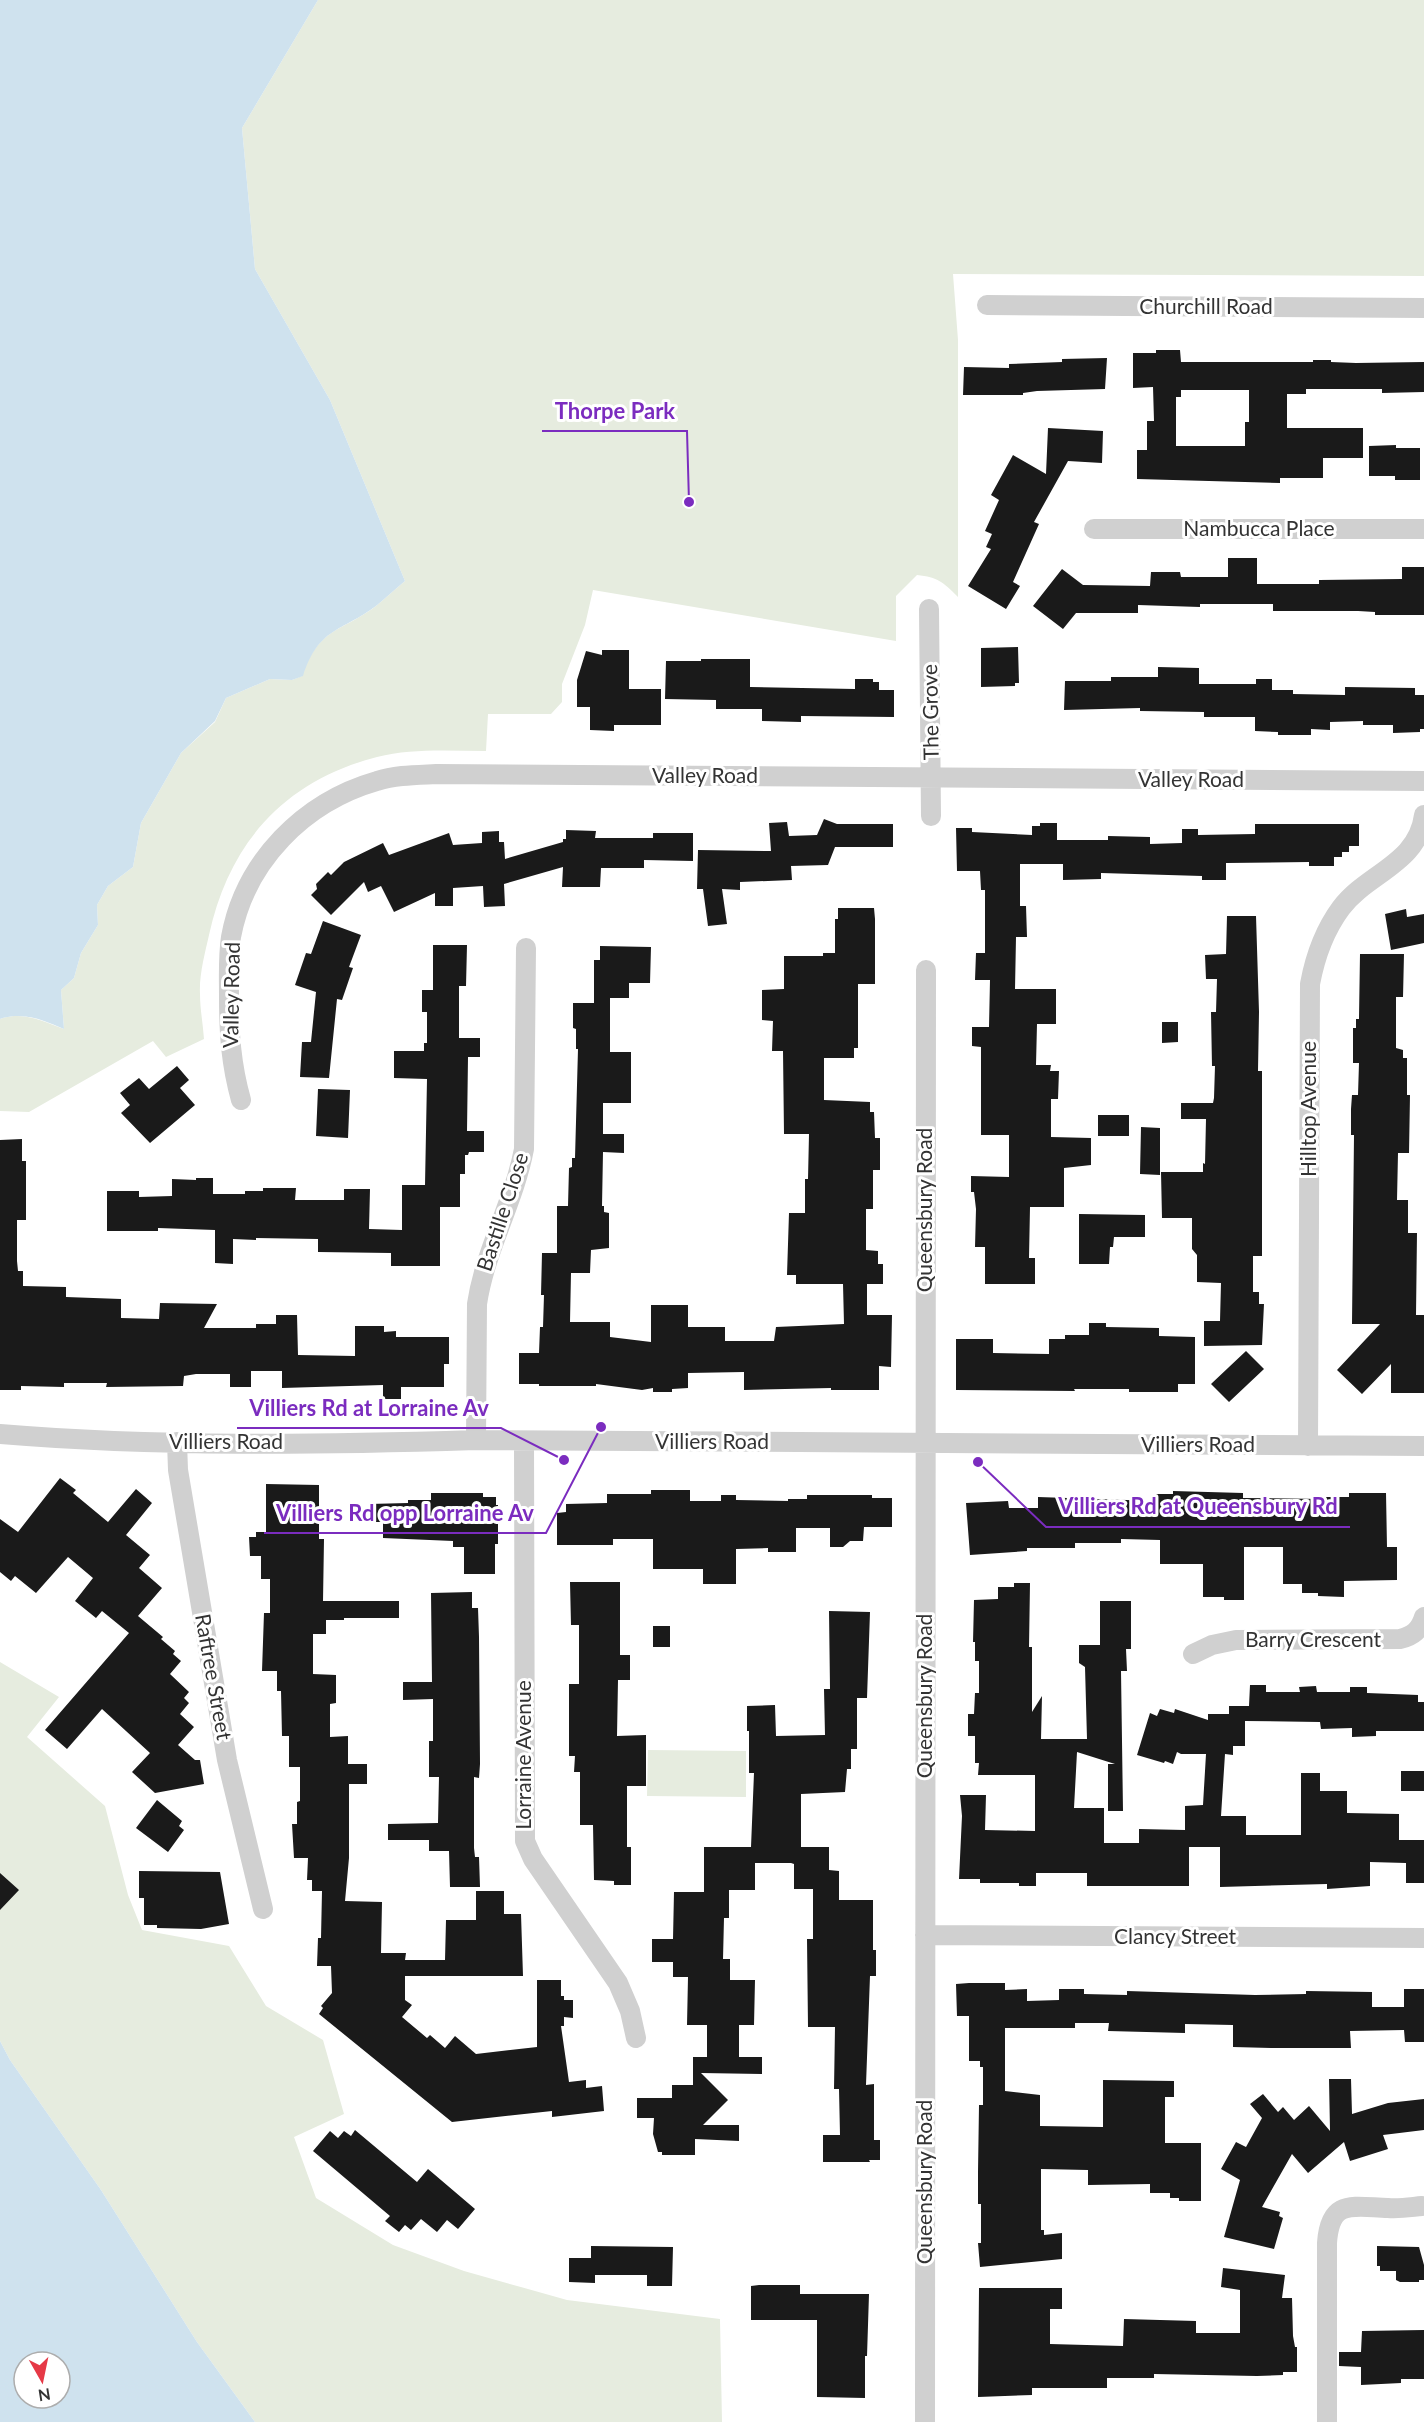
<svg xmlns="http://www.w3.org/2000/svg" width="1424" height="2422" viewBox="0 0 1424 2422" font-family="Lato,sans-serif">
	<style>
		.green { fill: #e6ecdf }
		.water { fill: #cfe2ee; fill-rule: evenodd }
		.building { fill: #1a1a1a; fill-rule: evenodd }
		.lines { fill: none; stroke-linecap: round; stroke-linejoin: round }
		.minor { stroke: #d0d0d0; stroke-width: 20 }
		.labels { text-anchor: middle; stroke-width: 6; stroke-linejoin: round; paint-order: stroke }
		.street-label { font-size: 21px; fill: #333; stroke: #fff }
		.leader { fill: none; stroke: #7b2cbf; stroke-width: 2 }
		.callout-dot { fill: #7b2cbf; stroke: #fff; stroke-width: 2 }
		.callout-label { font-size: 22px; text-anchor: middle; font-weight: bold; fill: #7b2cbf; stroke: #fff; stroke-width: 6; stroke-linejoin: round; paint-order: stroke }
	</style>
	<rect width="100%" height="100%" fill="#fff"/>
	<path class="green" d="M318,0H1424V276L953,274L958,340V597C943,582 938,577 917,575L896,596V641L593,590L585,625L562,684V702L551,714H488L486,751C450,751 412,748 377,757C284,781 229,843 209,935C205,953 199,975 200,994C200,1009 203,1024 204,1039L166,1057L153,1041L29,1112L0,1111V1019C23,1011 42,1021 64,1029L61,990L74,978L81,953L98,925L97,905L108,886L133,867L141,823L181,753L215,722L226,698L270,679L292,680L302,676C319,627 340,633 376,606C386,598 395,589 405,581L330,400L255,269L242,128Z
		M0,1662L59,1697L27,1737L105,1806L128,1895L142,1930L229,1946L266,2006L323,2040L344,2114L294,2137L316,2198L393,2245L464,2271L567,2300L720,2319L722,2422H255L197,2342L101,2190L10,2060L0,2041Z
		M648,1750L746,1751V1797L647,1796Z"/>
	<path class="water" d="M0,0H318L242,128L255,269L330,400L405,581C395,589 386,598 376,606C341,632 319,627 303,676L292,680L270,679L226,698L215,721L181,753L141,823L133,867L108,886L97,905L98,925L81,953L74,978L61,990L64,1029C43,1020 22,1011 0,1019Z
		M0,2041L10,2060L101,2190L197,2342L255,2422H0ZM24,2362H60V2398H24Z"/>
	<path class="building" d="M1156,350H1180L1181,362H1313V360H1331V362L1356,363L1424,362V392L1382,393V389H1306V394H1287V428H1363V458H1323V478H1280V483L1137,479V450H1147V421H1154L1153,387L1133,388V353H1156ZM1181,390H1249V422H1245V446H1176V397H1181Z
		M1107,358L1105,389L1037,391L1023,393V395H963L964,367L1009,368V364L1062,362V359Z
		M1048,428L1103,431L1102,463L1068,461L1034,522L1039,524L1013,582L1020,586L1006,609L968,586L991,549L986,547L992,534L985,531L999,500L991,495L1013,455L1046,474Z
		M1396,445V448H1420V480H1395V476H1369V446Z
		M1228,558H1257V584H1319V580L1402,579V567H1424V615H1375V612L1358,611H1273V604H1200V607L1138,605V613H1076L1063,629L1033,606L1062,569L1083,585L1150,586L1151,572H1180L1181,577H1228Z
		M1018,647L1019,683H1015V686L981,687V648Z
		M602,650H629V689H661V725H614V731L590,730V707H577V680L586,651L602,655Z
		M701,659H750V687L855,689V679H873V682H879V690H894V717L801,716V722L762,721V709H716V700L665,699L666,661H701Z
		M1158,667L1199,668V684H1256V679H1272V690H1293V694L1345,695V687L1415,688V695H1424V729H1420V732L1393,733V725H1363V721L1330,722V730L1311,729V735H1278V732L1255,731V717H1204V712L1140,711V708L1064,710L1065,681H1111V677H1158Z
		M824,819L837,824H893V847H835L828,865L791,866L792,880L740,882V890L722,889L727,924L708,926L703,889H697L698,850L771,851L769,823L787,822L789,836L817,835Z
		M1040,823H1057V840H1108V836L1150,837V844L1182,843V829H1198V835L1255,834V824H1359V846H1349V852H1342V857H1334V866H1309V862L1226,863V880H1202V876L1101,873V879L1063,880V864H1020V906H1026L1027,937H1016L1015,989H1056V1024H1037L1036,1065H1051L1050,1071H1059L1058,1099H1051V1137L1091,1138V1165L1064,1168V1207H1030L1029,1258H1035V1284H985V1247H975L976,1209L974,1192H971V1176L1009,1177V1135H981V1047L972,1046V1027H989L990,980H975L976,953H985V890H981L980,871H957L956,828H972V832L1032,835V826H1040Z
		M566,830L596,831L595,838H653V833H693V861L644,860V868H601L600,887H562L563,867L504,884L505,906L484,907L483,886L453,888V906H435V893L394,912L381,886L368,892L364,882L331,915L311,895L317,889L316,884L328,872L331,875L344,862L383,843L389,855L449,833L453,845L482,843V832L499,831V842H504L505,859L563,842V839H566Z
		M838,908H874L875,919V984H858V1048H854V1058H824V1100L870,1102V1112H874L875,1138H880V1170H873V1209H866V1250L878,1251V1264H883V1284H867V1315H892L891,1367L879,1366V1390H831V1388L744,1390V1372L688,1373V1388L672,1389V1392H653V1388L642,1390L596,1384V1386H539V1384H519V1353H539L540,1327H543L544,1295H541L542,1253H557V1206H568L569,1168L572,1167V1158H575L578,1049H576V1029L573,1028V1003H594V960H600V946L651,947L650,983H629V998H610V1052H631V1103H603V1134H624V1153L603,1152L602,1206H604V1212L609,1213V1248L591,1250L590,1273H571L570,1322H610V1337L651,1342V1305H688V1327H725V1341H774L776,1327L844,1324L843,1284H796V1275H787L789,1213H805V1179H808L809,1134H784L783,1051H772L773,1021L762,1020V990L784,989V956H823V953H835V919H838Z
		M1406,909L1407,917L1424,914V943L1391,950L1385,914Z
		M1227,916H1256L1259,1012L1258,1071H1262V1256H1253V1292H1259V1304H1264L1262,1345L1204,1346V1321H1220L1221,1283L1197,1282V1255L1192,1249V1218H1162L1161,1172H1203V1163L1205,1164L1206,1119H1181V1103H1213L1214,1098L1215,1066H1212L1211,1012H1216L1217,979H1206L1205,955L1226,954Z
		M323,921L361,935L349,967L353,968L342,1000L337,999L329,1078L300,1077L302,1042H311L316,992L295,985L306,953L311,954Z
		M433,945H467L466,986H459V1038H480V1057H468L467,1131H484V1152H469L468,1155H465V1174H460V1207H440V1266H391V1253L318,1252V1239L256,1238V1240L233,1239V1264L215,1263V1230L158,1228V1231H107V1191H139V1197L172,1196V1179L196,1180V1178H213V1194H245V1191H263V1188H296L295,1200H344V1189H370L369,1229L402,1230V1185H425L427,1079L394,1078V1051H424V1043H427V1012H422V990H433Z
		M1360,954H1404L1403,997H1396V1048L1403,1050V1058H1407V1095H1410L1409,1153H1398L1397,1200H1408V1233H1417L1416,1315H1424V1393H1391V1364L1362,1394L1337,1370L1380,1324H1352L1354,1135H1351V1109L1352,1095H1358L1359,1063H1353V1028H1356V1019H1359Z
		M1162,1022H1178V1042L1162,1043Z
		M177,1066L189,1080L180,1088L195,1105L150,1143L121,1113L130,1105L120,1093L139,1078L149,1089Z
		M318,1089L350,1090L348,1138L316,1136Z
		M1098,1115H1129V1136H1098Z
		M1141,1127L1160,1128V1175L1140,1174Z
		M22,1139V1161H26V1220H17V1261L18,1271H23V1286L66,1287V1297L121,1299V1318L159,1319L160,1303L217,1304L204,1328H256V1324H276V1315H297L298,1355L355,1356V1326H384V1332L396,1331V1337H449V1364H444V1387H401V1399H383V1385L282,1388V1371H251V1387H230V1374H196L184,1376L183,1386L106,1387L107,1383H64V1387L21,1386V1390H0V1140Z
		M1079,1214L1145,1215V1237H1114L1113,1247H1110L1109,1264H1079Z
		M1089,1323H1106V1327L1159,1328V1336L1195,1337V1384H1178V1392H1129V1389H1074L1075,1391L956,1390V1339H993V1353L1049,1354V1339H1065V1335H1089Z
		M1246,1351L1264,1369L1229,1402L1211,1384Z
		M60,1478L76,1490L73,1493L108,1522L136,1489L152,1503L126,1535L150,1555L139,1568L162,1588L138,1616L163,1637L161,1639L175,1651L173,1654L181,1661L170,1674L189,1692L184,1698L189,1703L180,1714L194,1727L178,1745L195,1760H200L204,1784L155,1793L132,1772L150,1753L102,1709L67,1749L45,1730L129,1633L102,1611L96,1618L75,1601L93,1578L68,1557L36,1593L15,1576L11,1581L0,1572V1519L18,1532Z
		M266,1484L319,1485V1539H324L323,1601H399V1618H344V1620H326V1634H313V1674L336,1675V1703L330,1704V1737L348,1736V1764H367V1784H349V1858L345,1901L382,1902L381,1953H406L405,1960H445L446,1920H476V1891H504V1914H521L523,1976H405V2000L412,2005L402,2017L427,2038L430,2035L445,2048L455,2036L476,2054L537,2047V1980H561V1996H564V2000H573V2018L564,2017V2026H561L569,2082L586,2080V2088L602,2086L604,2111L552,2117V2111L452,2122L319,2014L323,2008L321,2006L332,1993L331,1966H317L318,1938H321L322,1891H312V1880H307L308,1858H294L292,1824H297V1802L300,1801V1767H289V1736H282L281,1691H277V1671H262L264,1613H270V1579H261V1556H250L249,1537H256V1532H266Z
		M651,1490H690V1501H721V1495H736V1500L788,1501V1499H807V1495H872V1498H892V1527H864L863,1541H850L843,1547H830V1528H796V1552H768V1548L736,1549V1584H703V1569H653V1539H613V1545H557V1513L566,1512V1504L607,1503V1494H651Z
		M1173,1491L1243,1493V1498L1323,1499V1497H1349V1493H1386L1387,1547H1397V1580L1344,1581V1597L1318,1596V1593H1302V1584H1283V1547H1244V1600H1224V1597H1203V1564H1160V1540L1121,1539V1543H1075V1548H1027V1551L970,1555L966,1503L1008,1501L1009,1508H1038V1497L1156,1501V1494H1173Z
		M431,1493H483V1497H496V1505H498V1544H495V1574H464V1547H453V1541L383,1538V1522H369V1504L408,1503V1500H431Z
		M570,1582H620V1655H630V1680H618L617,1736L646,1735V1786H627V1847H631V1885H614V1881L594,1880L593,1825H580V1772H574L575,1756H569V1684H579V1625H571Z
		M1014,1583H1030L1029,1647H1032V1712L1042,1696L1041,1739H1087L1085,1667L1079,1663V1645H1100V1601H1131V1649H1126L1127,1671H1121L1123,1811H1108V1764H1115L1077,1752L1074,1808H1104V1843H1139V1829L1185,1830V1806L1203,1805L1206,1754H1181L1177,1752L1173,1764L1165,1761L1164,1763L1137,1755L1150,1713L1157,1716L1160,1709L1174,1713L1175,1709L1208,1720V1714H1229V1706H1249L1250,1685H1266V1692H1300L1299,1687L1316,1686L1317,1692H1350V1687H1367V1693L1418,1695V1702H1424V1731H1376V1736L1352,1737V1728L1321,1729L1320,1722L1245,1721V1746H1233V1755L1225,1754L1221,1816H1246V1835H1301V1773H1320V1791H1347V1813L1399,1814V1840H1424V1883H1406V1863L1370,1862V1886L1327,1889V1884L1220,1887V1847H1189V1886H1087V1873H1036V1886H1019V1883H980V1879H959L962,1816L960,1795H986L985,1830L1035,1831V1775H978L979,1763H975V1736H968V1714H974L975,1693H979V1661H975V1642H973L974,1600L998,1599V1587H1014Z
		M472,1592V1608H478L479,1637L480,1764L479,1778L474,1777V1848L475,1857H479L480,1887H450L449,1851H429V1840H388V1824L438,1823L439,1777H429V1741H433V1699L403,1700V1682H432L431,1593Z
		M829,1611L870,1612L867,1698H857V1749H851V1769H847L845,1792L801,1794V1847H829V1870L839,1871V1900H873V1950H876V1976H870L866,2085L874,2084V2140H880V2160H869L870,2162H823V2135H840L839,2089H834L835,2027H808L807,1939H813V1889H794V1864L791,1863H755V1890H729V1918H724L723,1959H730V1980H755L754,2025H739V2057H762V2074L701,2073L728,2100L703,2125H739V2141L695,2139V2155H662V2152H658L653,2134L654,2118H637V2098H672V2085H693V2057H707V2025H687L688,1977H673V1962H652V1939H673L674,1892H704V1847H751L754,1773H749V1731H747V1706L775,1705L776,1736L825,1735L824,1689H830Z
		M653,1626H670V1647H653Z
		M1401,1771H1424V1791H1401Z
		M157,1800L182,1821L179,1826L184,1830L168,1852L136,1828Z
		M139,1871L220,1872L229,1924L201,1929L157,1928V1925H144V1898H139Z
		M0,1873L19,1890L0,1910Z
		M969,1983H1005V1990L1027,1989V2001L1059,2000V1989H1084V1994L1127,1995V1991L1255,1995L1306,1994V1991L1372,1992V2007H1404V1989H1424V2042H1405L1404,2030L1350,2031L1351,2048H1271L1233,2047V2025L1185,2024V2033L1108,2031L1109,2023H1075V2028H1005V2091L1040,2095V2126L1103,2127V2080L1174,2081V2097H1165V2143H1201V2201H1179V2198H1170V2193H1150V2184L1088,2185V2170L1041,2169V2230H1044V2235L1062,2233V2259L980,2267L978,2243H981V2204H978V2172L979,2105H983V2067H980V2061H969V2016H957L956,1984Z
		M1329,2079H1351L1352,2114L1388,2103L1424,2099V2130L1383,2135L1388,2149L1350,2161L1344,2142L1308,2173L1292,2154L1262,2207L1280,2212L1279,2216L1283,2218L1274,2249L1224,2237L1240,2180L1221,2169L1236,2142L1246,2147L1262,2118L1250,2104L1263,2094L1278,2112L1283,2107L1294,2120L1309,2106L1330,2131Z
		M355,2130L417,2182L428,2169L475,2209L458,2229L447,2220L437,2232L421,2219L411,2230L405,2225L399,2232L385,2221L390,2216L313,2151L330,2131L338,2138L344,2131L351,2136Z
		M591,2246L673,2247L672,2286H647V2275H595V2283L569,2282V2258H591Z
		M1377,2246L1419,2247L1424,2265V2280H1419V2282H1400L1396,2280V2271H1380V2266H1377Z
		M1223,2268L1285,2275L1282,2298H1292L1293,2336L1295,2347H1297V2372H1283V2375L1257,2376L1154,2374V2378H1107V2388H1032V2395L978,2397L979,2288H1062V2309H1050V2344L1123,2346L1124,2319L1196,2321V2333H1240V2290L1221,2287Z
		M759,2285H800V2294H869L867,2356H865V2398L817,2397V2320H751V2286Z
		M1424,2330V2379H1401V2383L1361,2385V2367L1339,2366V2352H1361L1362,2331Z"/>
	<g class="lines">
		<path class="minor" d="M987,305L1424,308
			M1094,529H1424
			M929,609L931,816
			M241,1100C231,1064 229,1034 229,996C229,976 228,956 231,937C245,861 304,802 377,781C396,775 416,775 436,774L1424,781
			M0,1434C158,1447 318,1445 476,1440L1424,1446
			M476,1440L477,1304C485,1250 514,1202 524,1149L526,948
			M524,1441L525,1841L533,1859L618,1983L630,2011L636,2038
			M177,1442L178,1470L227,1760L263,1909
			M1308,1446L1310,984C1315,957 1324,931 1341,908C1367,873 1418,864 1424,815
			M1193,1654L1212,1645L1236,1640L1400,1639C1413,1636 1420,1630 1424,1617
			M925,1935L1424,1938
			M925,2422L926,970
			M1327,2422V2243C1330,2198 1353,2207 1388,2208C1400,2209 1411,2207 1422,2206"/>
	</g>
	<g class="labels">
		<g class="street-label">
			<text x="1206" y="314">Churchill Road</text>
			<text x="1259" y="536">Nambucca Place</text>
			<text transform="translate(931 712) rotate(-91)" y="7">The Grove</text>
			<text x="705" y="783">Valley Road</text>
			<text x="1191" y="787">Valley Road</text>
			<text transform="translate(232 995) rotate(-89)" y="7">Valley Road</text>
			<text transform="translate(1309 1109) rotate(-90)" y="7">Hilltop Avenue</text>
			<text transform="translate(925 1210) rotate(-90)" y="7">Queensbury Road</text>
			<text transform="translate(503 1212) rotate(-72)" y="7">Bastille Close</text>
			<text x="226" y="1449">Villiers Road</text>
			<text x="712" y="1449">Villiers Road</text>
			<text x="1198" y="1452">Villiers Road</text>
			<text x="1313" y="1647">Barry Crescent</text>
			<text transform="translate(213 1677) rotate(80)" y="7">Raftree Street</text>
			<text transform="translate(925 1696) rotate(-90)" y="7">Queensbury Road</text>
			<text transform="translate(524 1755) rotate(-90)" y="7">Lorraine Avenue</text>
			<text x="1175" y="1944">Clancy Street</text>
			<text transform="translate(925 2182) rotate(-90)" y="7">Queensbury Road</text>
		</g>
	</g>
	<path class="leader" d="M689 502L687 431H542M564 1460L501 1428H237M978 1462L1046 1527H1350M601 1427L546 1533H264"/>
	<g class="callout-dot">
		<circle cx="689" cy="502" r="6"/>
		<circle cx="564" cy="1460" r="6"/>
		<circle cx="978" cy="1462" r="6"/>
		<circle cx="601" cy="1427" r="6"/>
	</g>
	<g class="callout-label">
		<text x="615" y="419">Thorpe Park</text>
		<text x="369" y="1416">Villiers Rd at Lorraine Av</text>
		<text x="1198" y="1514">Villiers Rd at Queensbury Rd</text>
		<text x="405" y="1521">Villiers Rd opp Lorraine Av</text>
	</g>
	<g transform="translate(42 2380) rotate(171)"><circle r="28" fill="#ffffff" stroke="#adadad" stroke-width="1.5"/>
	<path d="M0-4.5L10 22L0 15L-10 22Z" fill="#e63946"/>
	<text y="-9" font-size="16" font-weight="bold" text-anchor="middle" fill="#333333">N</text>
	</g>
</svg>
